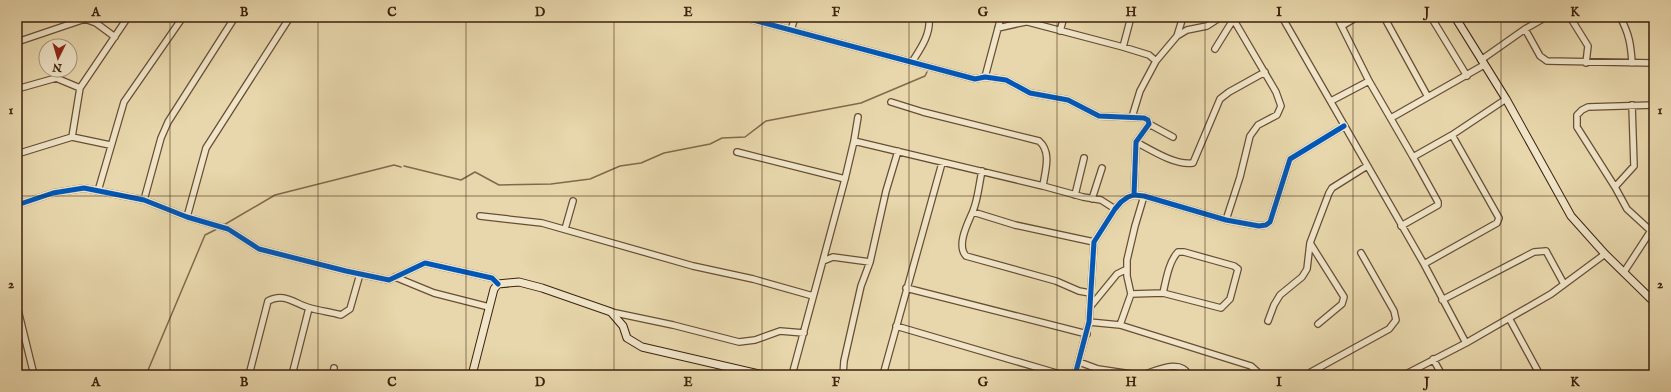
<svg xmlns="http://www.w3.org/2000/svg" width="1671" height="392" viewBox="0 0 1671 392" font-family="'IM FELL English',serif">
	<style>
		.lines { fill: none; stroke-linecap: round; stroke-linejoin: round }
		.stream { stroke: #81694c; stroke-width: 1.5 }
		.street-casing { stroke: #684e34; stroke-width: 8 }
		.secondary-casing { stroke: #3d210c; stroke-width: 9 }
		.street { stroke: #f0e5c9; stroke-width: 5.5 }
		.secondary { stroke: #f0e5c9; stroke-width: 7 }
		.cycleway-casing { stroke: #f0e5c9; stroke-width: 8 }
		.cycleway { stroke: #0057b8; stroke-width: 5 }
		.grid { fill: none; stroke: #3d210c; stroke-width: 1; stroke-opacity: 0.55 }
		.neatline { fill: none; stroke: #3d210c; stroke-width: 1.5 }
		.grid-label { font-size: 13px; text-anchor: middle; font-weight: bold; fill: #3d210c }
	</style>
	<rect width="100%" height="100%" fill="#e8d7ac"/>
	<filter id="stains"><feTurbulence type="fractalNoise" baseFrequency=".005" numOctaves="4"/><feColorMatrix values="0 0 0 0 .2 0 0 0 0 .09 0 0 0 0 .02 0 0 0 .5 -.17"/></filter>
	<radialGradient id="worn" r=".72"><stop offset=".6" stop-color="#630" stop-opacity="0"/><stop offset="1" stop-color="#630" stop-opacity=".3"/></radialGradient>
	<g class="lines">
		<path class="stream" d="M404,166L461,180L475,172L499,185L551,184L590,179L620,166L641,163L664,153L710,144L722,138L745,137L766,121L861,103L925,76L927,72
			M222,226L275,195L394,165L401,167
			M146,375L205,235L217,229"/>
		<g class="street-casing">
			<path id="street" d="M742,17L975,79L985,77L1006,80L1030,93L1068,100L1099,116L1144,118L1148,120L1149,124L1136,142L1134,195
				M1009,17L1123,47L1149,55L1156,61
				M1282,17L1424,264L1466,343
				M1337,17L1369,81L1413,157L1452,135L1506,99
				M1384,17L1428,97
				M1431,17L1467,76
				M1570,17L1588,46L1586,63
				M1620,17C1629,33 1631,45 1632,63
				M1342,26L1357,17
				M998,28L1025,22
				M1525,29L1540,56L1547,61L1654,63
				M791,30L795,17
				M1060,31L1064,17
				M1177,36L1187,30L1207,26L1221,17
				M17,42L85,19L96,23L115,37
				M1123,47L1131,17
				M1215,49L1233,20L1239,17
				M1481,60L1525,29L1546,17
				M912,62C921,48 931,34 929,17
				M985,77L1001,17
				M17,89L56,78L80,88
				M1331,101L1369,81
				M891,102L923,112L1039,141C1052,152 1045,171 1043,186
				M1632,105L1634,166L1615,187L1577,127V115L1582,110L1588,107L1654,105
				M1132,117L1140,91L1156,61L1177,36L1183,17
				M1391,118L1484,65
				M1149,124L1173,137
				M72,137L80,88L128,17
				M854,141L858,117
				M1136,142C1151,150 1176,166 1193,163L1220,99L1229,92L1265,72
				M737,152L845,179L792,375
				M17,154L72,137L110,145
				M982,171C979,184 978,199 973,211C968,223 956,245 966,256L1056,281L1079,291L1090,293
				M845,179L854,141L1043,186L1083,197L1101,200L1115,209
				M1615,187L1627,209L1651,231
				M98,191L124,102L183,17
				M1075,195L1084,158
				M1092,199L1102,168
				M144,200L161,138L168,122L235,17
				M17,205L53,193L84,188L144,200L187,217L228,229L259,249L346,271L389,280L425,263L492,278L498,284
				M973,212L1015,225L1094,242
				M480,216L542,223L693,266L753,279L813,296
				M187,217L206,148L290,17
				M1226,220L1240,177L1250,136L1258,125L1277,115L1281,106L1276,92L1232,17
				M1401,226L1438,205V202L1413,157
				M565,229L573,201
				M823,261L833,257L870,262
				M1424,264L1497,223L1499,218L1452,135
				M1624,272L1654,226
				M395,277L434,293L489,307
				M906,288L1087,334
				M1131,294L1163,293L1221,308L1230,299L1238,269L1234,266L1184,252H1178C1169,261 1166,280 1163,293
				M1442,300L1534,252L1546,251L1564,284
				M17,306L34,375
				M1090,307L1117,274L1127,269
				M611,312L673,325L739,342L755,340L780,331L804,333
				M1509,318L1540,375
				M1268,321L1274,305L1280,295L1302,277L1307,269L1310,243
				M1089,322L1120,325L1131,294L1127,276V260L1135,226L1144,196
				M1318,324L1342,304L1344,297L1310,243L1329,193L1332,188L1367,166
				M1120,325L1251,366L1261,375
				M896,326L1063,375
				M1433,359L1442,375
				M1079,362L1098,369L1138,375
				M249,375L268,301C284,292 295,304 310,308C320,311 331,312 341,315L350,309L360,274
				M292,375L309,308
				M333,375L334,368
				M843,375L844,361L861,286L870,262L886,191L898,151
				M883,375L942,163
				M1075,375L1089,322L1094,242L1115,209L1121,202L1128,197L1134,195L1144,196L1226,220L1259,226L1266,225L1270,222L1290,159L1344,126
				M1096,375L1098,369
				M1142,375C1156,371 1180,358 1189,375
				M1308,375L1311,372L1389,329L1396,320L1394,311L1361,253
				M1404,375L1466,343L1551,294L1605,254"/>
		</g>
		<g class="secondary-casing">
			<path id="secondary" d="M1455,17L1506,99L1571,216L1605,254L1654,302
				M472,375L494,289L498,284L519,282L542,288L611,312L623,326L627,338L642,347L763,375"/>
		</g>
		<use href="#street" class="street"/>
		<use href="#secondary" class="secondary"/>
		<g class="cycleway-casing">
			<path id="cycleway" d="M742,17L975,79L985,77L1006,80L1030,93L1068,100L1099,116L1144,118L1148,120L1149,124L1136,142L1134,195
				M17,205L53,193L84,188L144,200L187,217L228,229L259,249L346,271L389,280L425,263L492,278L498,284
				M1075,375L1089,322L1094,242L1115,209L1121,202L1128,197L1134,195L1144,196L1226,220L1259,226L1266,225L1270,222L1290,159L1344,126"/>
		</g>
		<use href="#cycleway" class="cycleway"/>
	</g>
	<path class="grid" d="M170,17V375M318,17V375M466,17V375M614,17V375M762,17V375M909,17V375M1057,17V375M1205,17V375M1353,17V375M1501,17V375M17,196H1654"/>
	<rect width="1671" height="392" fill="none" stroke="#e8d7ac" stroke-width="44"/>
	<g transform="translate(58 58) rotate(185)"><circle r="19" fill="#f0e5c9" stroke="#a8977d"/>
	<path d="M0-3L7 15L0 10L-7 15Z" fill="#8f2418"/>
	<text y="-6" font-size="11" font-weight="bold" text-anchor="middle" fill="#3d210c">N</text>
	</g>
	<rect x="22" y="22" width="1627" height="348" class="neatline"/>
	<g class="grid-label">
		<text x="96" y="16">A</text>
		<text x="244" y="16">B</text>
		<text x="392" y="16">C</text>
		<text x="540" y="16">D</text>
		<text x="688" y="16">E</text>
		<text x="836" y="16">F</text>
		<text x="983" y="16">G</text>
		<text x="1131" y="16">H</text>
		<text x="1279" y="16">I</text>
		<text x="1427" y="16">J</text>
		<text x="1575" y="16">K</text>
		<text x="11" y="114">1</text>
		<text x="1660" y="114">1</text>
		<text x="11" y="288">2</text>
		<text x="1660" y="288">2</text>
		<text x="96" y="386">A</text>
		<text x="244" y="386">B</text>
		<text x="392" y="386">C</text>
		<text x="540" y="386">D</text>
		<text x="688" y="386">E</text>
		<text x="836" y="386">F</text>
		<text x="983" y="386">G</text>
		<text x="1131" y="386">H</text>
		<text x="1279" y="386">I</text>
		<text x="1427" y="386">J</text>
		<text x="1575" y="386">K</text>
	</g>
	<rect width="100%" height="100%" filter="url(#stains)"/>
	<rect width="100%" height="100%" fill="url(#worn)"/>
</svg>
